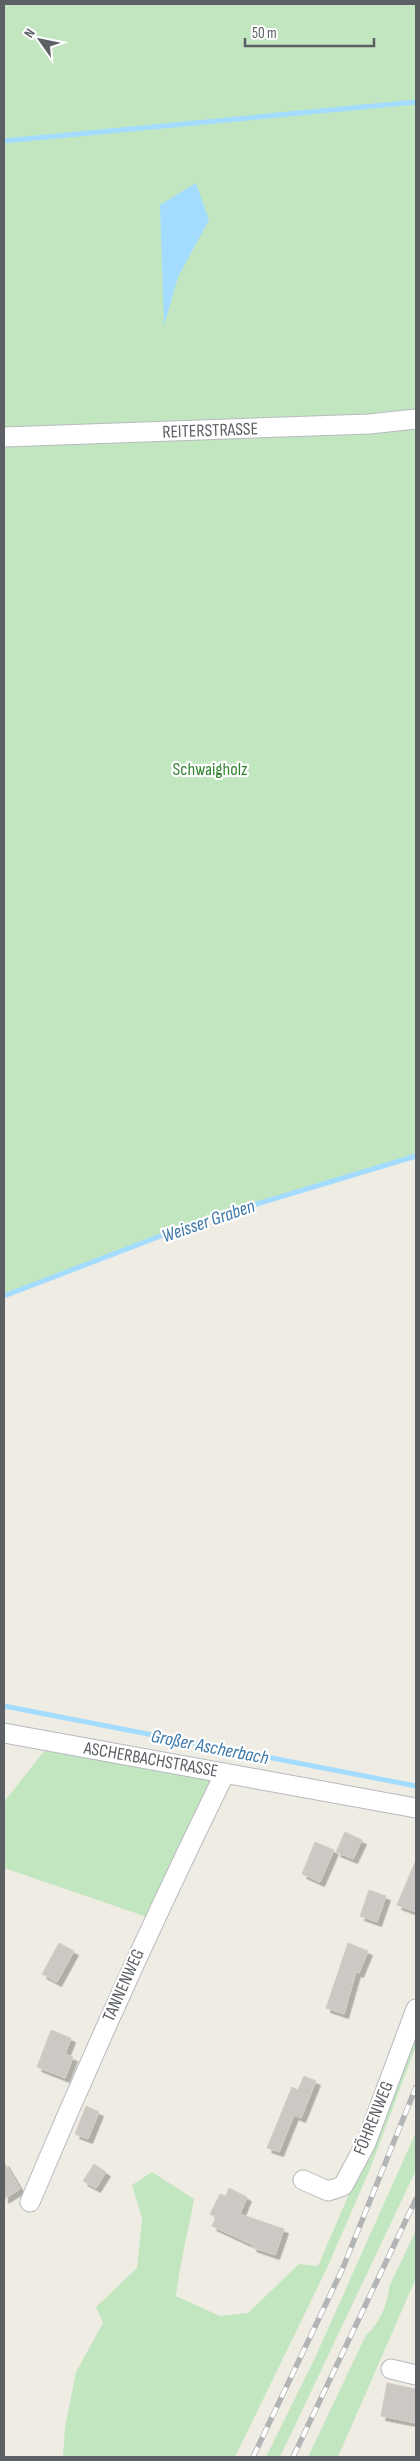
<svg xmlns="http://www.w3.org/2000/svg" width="420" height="2461" viewBox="0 0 420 2461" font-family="'Sofia Sans Condensed',sans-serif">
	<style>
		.green { fill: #c2e7c0 }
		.water { fill: #a4dcff }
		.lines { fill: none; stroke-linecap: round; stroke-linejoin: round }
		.stream { stroke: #a4dcff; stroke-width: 5 }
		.building { fill: #ccc8c3; stroke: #d4cdc2; filter: url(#shadow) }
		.minor-casing { stroke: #b7babe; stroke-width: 21 }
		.minor { stroke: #fff; stroke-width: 19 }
		.rail-casing { stroke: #b3b4b5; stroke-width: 5.5 }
		.rail { stroke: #fff; stroke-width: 4; stroke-dasharray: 11; stroke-linecap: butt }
		.labels { text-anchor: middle; stroke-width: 4.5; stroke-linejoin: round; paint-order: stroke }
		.street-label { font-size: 18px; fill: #5c6065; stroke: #fff }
		.park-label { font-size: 18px; fill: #348434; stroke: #fff }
		.water-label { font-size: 19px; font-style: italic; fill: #3c78aa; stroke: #fff }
	</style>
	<defs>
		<filter id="shadow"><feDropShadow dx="4.5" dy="4.5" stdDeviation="0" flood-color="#0004"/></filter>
	</defs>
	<rect width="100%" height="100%" fill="#efece4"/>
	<path class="green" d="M4,4H416V1156L197,1222L4,1296Z
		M45,1750L218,1781L153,1919L4,1868V1802Z
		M416,2021V2046L370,2169L327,2268L235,2457H63L65,2427L76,2372L103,2323L96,2307L137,2268L142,2219L132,2185L152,2172L194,2199C188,2232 180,2263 176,2296L220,2316L248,2313L299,2264L318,2266L362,2164Z
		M416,2132V2170L280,2457H266L314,2360Z
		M416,2230V2278L338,2457H308L366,2335C378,2326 389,2302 389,2287Z"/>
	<path class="water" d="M196,183L209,220L178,277L164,326L160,205Z"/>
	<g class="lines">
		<path class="stream" d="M4,141L416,102
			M4,1296L197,1222L416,1156
			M4,1706L416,1786"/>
	</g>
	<path class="building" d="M345,1832L362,1840L353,1859L336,1852Z
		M315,1842L334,1850L320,1882L302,1874Z
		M416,1860V1912L397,1905Z
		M369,1890L386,1896L377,1922L360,1916Z
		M59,1943L74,1951L57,1982L42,1974Z
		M348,1943L368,1951L359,1973L356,1972L344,2014L326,2008Z
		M51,2030L71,2038L65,2054L73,2057L65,2078L37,2067Z
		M304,2076L316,2081L301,2118L294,2115L279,2152L267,2148L292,2087L298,2090Z
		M86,2106L99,2112L88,2139L75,2134Z
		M4,2162L20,2189L4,2199Z
		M94,2164L106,2172L96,2188L83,2181Z
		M229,2188L247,2197L240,2214L284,2229L275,2255L252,2247L253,2245L212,2226L216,2217L210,2214L220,2194L226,2196Z
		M387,2383L416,2389V2423L381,2416Z"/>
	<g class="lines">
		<g class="minor-casing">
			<path id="minor" d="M4,437L369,424L416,419
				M4,1733L416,1808
				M303,2180L328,2191L343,2186L366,2143L416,2009
				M30,2202C91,2057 156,1914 225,1773
				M391,2369L416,2375"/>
		</g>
		<use href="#minor" class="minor"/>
		<g class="rail-casing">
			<path id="rail" d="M253,2457L342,2270L416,2087
				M293,2457L416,2199"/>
		</g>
		<use href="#rail" class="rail"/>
	</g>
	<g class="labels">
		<g class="street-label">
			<text transform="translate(210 430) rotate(-2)" y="6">REITERSTRASSE</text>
			<text transform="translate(151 1759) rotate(10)" y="6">ASCHERBACHSTRASSE</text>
			<text transform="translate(123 1985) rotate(-66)" y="6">TANNENWEG</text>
			<text transform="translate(373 2118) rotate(-68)" y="6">FÖHRENWEG</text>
		</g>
		<g class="park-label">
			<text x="210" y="775">Schwaigholz</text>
		</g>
		<g class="water-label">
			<text transform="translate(208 1220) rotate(-19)" y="7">Weisser Graben</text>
			<text transform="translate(210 1746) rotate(11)" y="7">Großer Ascherbach</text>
		</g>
	</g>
	<rect width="420" height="2461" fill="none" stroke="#5c6065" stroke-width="10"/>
	<g transform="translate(40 40) rotate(303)" stroke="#ffffff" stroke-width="4" paint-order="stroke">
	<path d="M0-4L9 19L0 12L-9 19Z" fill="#5c6065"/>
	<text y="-8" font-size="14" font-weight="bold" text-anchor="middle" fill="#5c6065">N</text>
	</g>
	<path d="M245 38v8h129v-8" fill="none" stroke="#5c6065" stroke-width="2.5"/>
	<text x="252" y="38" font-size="15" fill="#5c6065" stroke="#ffffff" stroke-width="4" paint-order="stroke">50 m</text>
</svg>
